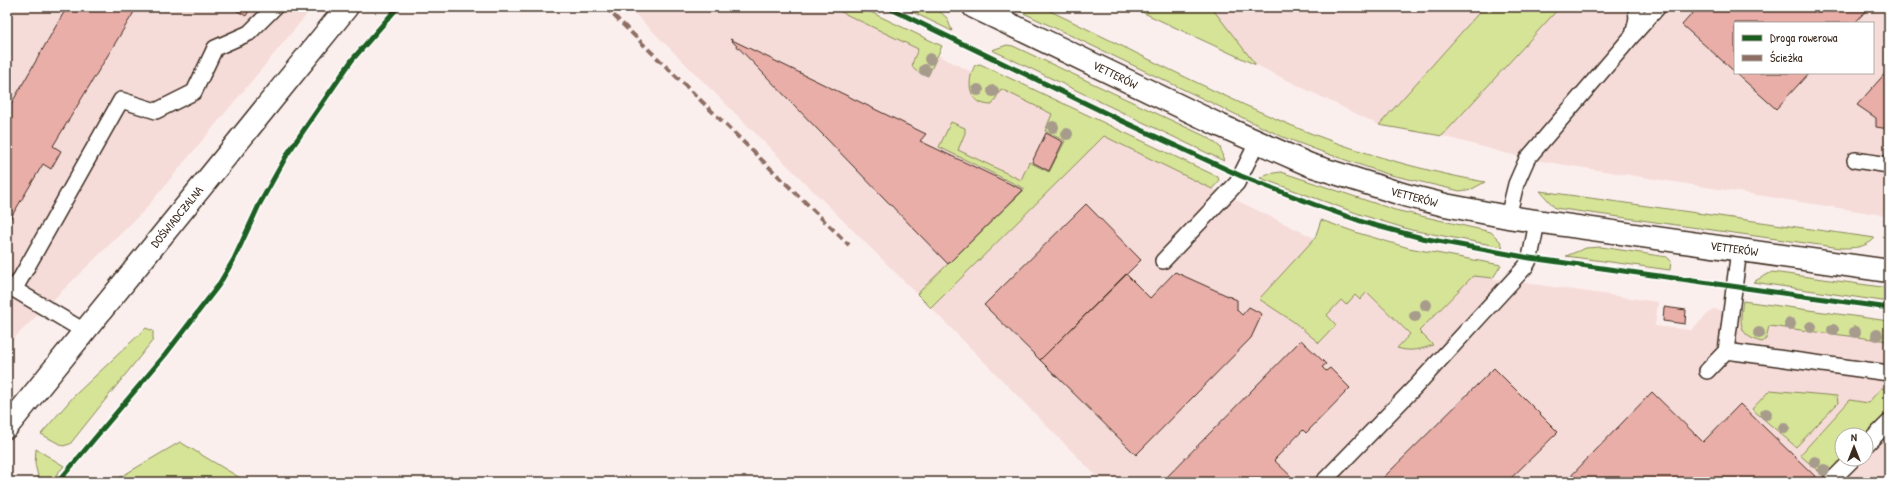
<svg xmlns="http://www.w3.org/2000/svg" width="1896" height="489" viewBox="0 0 1896 489" font-family="'Patrick Hand',sans-serif">
	<style>
		.built { fill: #f6dcd9; fill-rule: evenodd }
		.green { fill: #d6e497; stroke: #88875a }
		.building { fill: #e9aea8; stroke: #3b2a1e }
		.lines { fill: none; stroke-linecap: round; stroke-linejoin: round }
		.lane-casing { stroke: #3b2a1e; stroke-width: 18 }
		.street-casing { stroke: #3b2a1e; stroke-width: 25 }
		.lane { stroke: #fff; stroke-width: 15 }
		.street { stroke: #fff; stroke-width: 22 }
		.quiet { stroke: #8d6e63; stroke-width: 4; stroke-dasharray: 8 4; stroke-linecap: butt }
		.cycleway-casing { stroke: #fff; stroke-width: 8 }
		.cycleway { stroke: #1b5e20; stroke-width: 5 }
		.tree { fill: #a79c8c }
		.labels { text-anchor: middle; stroke-width: 3; stroke-linejoin: round; paint-order: stroke }
		.street-label { font-size: 12px; fill: #3b2a1e; stroke: #fff }
	</style>
	<rect width="100%" height="100%" fill="#fbefee"/>
	<filter id="ink" filterUnits="userSpaceOnUse"><feTurbulence type="fractalNoise" baseFrequency=".025" numOctaves="2"/><feDisplacementMap in="SourceGraphic" scale="8" xChannelSelector="R" yChannelSelector="G"/><feConvolveMatrix kernelMatrix="1 2 1 2 8 2 1 2 1" color-interpolation-filters="sRGB"/></filter>
	<g filter="url(#ink)">
		<path class="built" d="M7,7H313L143,212L7,345Z
			M628,7H838L1358,259L1658,302L1655,326L1691,330L1713,309L1889,332V482H1102L931,308ZM1842,435H1866V459H1842Z
			M1131,7H1889V216L1527,159L1442,136L1379,125L1256,65ZM1735,23H1873V73H1735Z"/>
		<path class="green" d="M831,7H860L942,46L928,76C907,69 911,66 918,49Z
			M902,7L936,8L947,18L952,31Z
			M1011,7H1042C1119,44 1196,84 1274,118C1342,148 1413,169 1485,182L1472,189L1460,191L1387,174L1325,153L1283,137Z
			M1131,7H1211L1256,65Z
			M1484,7H1560L1442,136L1379,125Z
			M1007,45L1013,46L1209,138L1220,147L1224,161L992,50Z
			M980,64L1214,175L1218,177L1219,181L1212,189L1104,136L931,308L917,294L1025,189L939,147L951,122L965,128V133L958,150L1021,180L1029,162L1049,172L1065,141L1045,131L1052,114L1001,89L992,105C968,105 966,82 975,65Z
			M1281,172L1395,210L1491,232L1500,241L1503,247L1411,230L1362,215L1260,178L1267,174Z
			M1540,191L1875,238C1866,248 1853,248 1841,248L1555,208Z
			M1321,220L1358,233L1409,248L1501,265L1493,278L1473,276L1419,331L1433,345C1420,350 1410,352 1397,348L1410,334L1367,292L1360,300L1355,295L1346,305L1341,300L1327,315L1336,325L1319,343L1294,322L1259,299L1315,238Z
			M1601,247L1667,257L1671,261L1670,270L1566,256L1586,248Z
			M1772,272L1889,288V302L1753,282Z
			M1743,301L1889,321V341L1769,326L1766,339L1762,342C1737,336 1740,321 1743,301Z
			M146,328L153,331V340L70,444L63,446L41,434L74,396Z
			M1881,388L1889,389V414L1866,438V435H1842V459H1846L1827,479L1800,455L1850,400L1868,403Z
			M1770,390L1837,396L1838,403L1796,447L1752,409Z
			M180,442L247,482H112Z
			M36,449L64,466L50,482H40L39,480L35,464Z"/>
		<path class="building" d="M67,7H137L53,146L61,151L51,169L43,164L7,224V111Z
			M231,7H251L246,16Z
			M1698,7H1869L1855,23H1735V72L1682,25Z
			M730,39L926,134L920,141L1023,190L948,264Z
			M1889,69V129L1876,127V118L1857,105Z
			M1736,73H1809L1776,109Z
			M1046,133L1063,142L1049,171L1032,162Z
			M1086,204L1141,260L1040,360L984,305Z
			M1175,272L1237,300V310L1242,315L1249,307L1262,314L1251,338L1136,455L1040,360L1126,274L1150,298Z
			M1664,307L1686,310L1685,324L1663,321Z
			M1301,340L1326,364L1322,367L1326,371L1330,368L1350,388L1306,433L1303,430L1274,460L1297,482H1162Z
			M1494,368L1558,432L1507,482H1379Z
			M1652,392L1703,442L1740,404L1819,480L1817,482H1565Z"/>
		<g class="lines">
			<g class="lane-casing">
				<path id="lane" d="M1634,34L1658,7
					M1855,160L1889,165
					M1508,217L1516,184L1527,159L1633,35L1637,19L1636,7
					M1739,250L1726,351L1889,373
					M1163,261L1237,183L1257,143
					M7,285L84,331
					M14,290L121,100L156,111L194,92L215,48L249,33L275,7
					M1707,371L1726,351
					M1866,445L1889,422
					M1323,482L1416,386L1526,266L1530,258L1537,222
					M1830,482L1853,459"/>
			</g>
			<g class="street-casing">
				<path id="street" d="M974,7L1217,124L1310,165L1405,195L1445,205L1508,217L1889,271
					M7,427L347,7"/>
			</g>
			<use href="#lane" class="lane"/>
			<use href="#street" class="street"/>
			<path class="quiet" d="M605,7L849,245"/>
			<g class="cycleway-casing">
				<path id="cycleway" d="M887,7L1120,120L1241,176L1318,206L1366,223L1422,238L1530,258L1889,308
					M58,482L165,355L218,286L234,259L259,205L288,153L352,60L398,7"/>
			</g>
			<use href="#cycleway" class="cycleway"/>
		</g>
		<g class="tree">
			<circle cx="930" cy="59" r="6"/>
			<circle cx="925" cy="70" r="6"/>
			<circle cx="978" cy="90" r="6"/>
			<circle cx="993" cy="91" r="6"/>
			<circle cx="1053" cy="127" r="6"/>
			<circle cx="1067" cy="134" r="6"/>
			<circle cx="1426" cy="305" r="6"/>
			<circle cx="1415" cy="316" r="6"/>
			<circle cx="1790" cy="324" r="6"/>
			<circle cx="1811" cy="327" r="6"/>
			<circle cx="1833" cy="330" r="6"/>
			<circle cx="1855" cy="332" r="6"/>
			<circle cx="1759" cy="333" r="6"/>
			<circle cx="1877" cy="335" r="6"/>
			<circle cx="1766" cy="414" r="6"/>
			<circle cx="1784" cy="428" r="6"/>
			<circle cx="1815" cy="462" r="6"/>
			<circle cx="1824" cy="470" r="6"/>
		</g>
	</g>
	<g class="labels">
		<g class="street-label">
			<text transform="translate(1115 75) rotate(26)" y="4">VETTERÓW</text>
			<text transform="translate(1414 197) rotate(15)" y="4">VETTERÓW</text>
			<text transform="translate(177 217) rotate(-51)" y="4">DOŚWIADCZALNA</text>
			<text transform="translate(1734 249) rotate(8)" y="4">VETTERÓW</text>
		</g>
	</g>
	<rect width="1896" height="489" fill="none" stroke="#fff" stroke-width="24"/>
	<rect x="12" y="12" width="1872" height="465" fill="none" stroke="#3b2a1e" stroke-width="1.5" filter="url(#ink)"/>
	<rect x="1734" y="22" width="140" height="52" fill="#ffffff" stroke="#b1aaa5"/>
	<rect x="1742" y="35" width="20" height="6" fill="#1b5e20" stroke="#b1aaa5"/>
	<text x="1770" y="42" font-size="12" fill="#3b2a1e">Droga rowerowa</text>
	<rect x="1742" y="55" width="20" height="6" fill="#8d6e63" stroke="#b1aaa5"/>
	<text x="1770" y="62" font-size="12" fill="#3b2a1e">Ścieżka</text>
	<g transform="translate(1854 447)"><circle r="19" fill="#ffffff" stroke="#b1aaa5"/>
	<path d="M0-3L7 15L0 10L-7 15Z" fill="#3b2a1e"/>
	<text y="-6" font-size="11" font-weight="bold" text-anchor="middle" fill="#3b2a1e">N</text>
	</g>
</svg>
